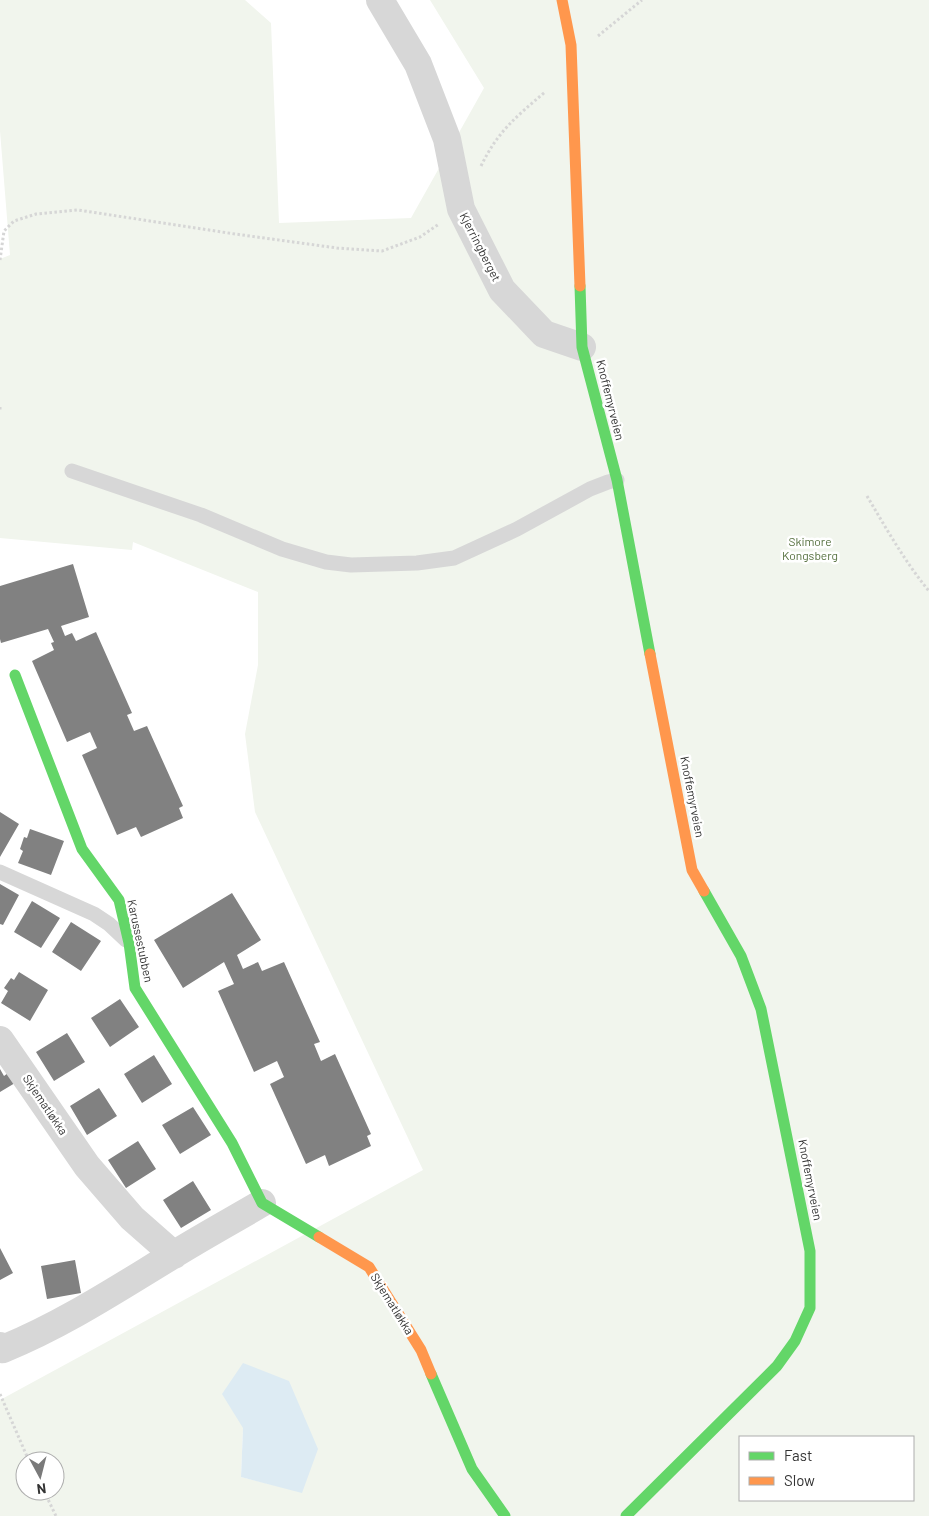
<svg xmlns="http://www.w3.org/2000/svg" width="929" height="1516" viewBox="0 0 929 1516" font-family="Barlow,sans-serif">
	<style>
		.green { fill: #f1f5ed; fill-rule: evenodd }
		.water { fill: #ddebf3 }
		.building { fill: #818181 }
		.lines { fill: none; stroke-linecap: round; stroke-linejoin: round }
		.path { stroke: #d6d6d6; stroke-width: 3; stroke-dasharray: 2.5 2.5; stroke-linecap: butt }
		.lane { stroke: #d7d7d7; stroke-width: 15 }
		.street { stroke: #d7d7d7; stroke-width: 28 }
		.fast { stroke: #63d668; stroke-width: 11 }
		.slow { stroke: #ff974d; stroke-width: 11 }
		.labels { text-anchor: middle; stroke-width: 5; stroke-linejoin: round; paint-order: stroke }
		.street-label { font-size: 12px; fill: #333; stroke: #fff }
		.park-label { font-size: 12px; fill: #56703f; stroke: #fff }
	</style>
	<rect width="100%" height="100%" fill="#fff"/>
	<path class="green" d="M0,0H245L271,23L279,223L411,218L484,88L430,0H929V1516H0V1400L423,1170L255,812L245,734L258,665V592L133,542L132,550L0,538V259L10,255L0,131ZM243,1428L302,1492L241,1477ZM740,1437H913V1500H740ZM25,1461H55V1491H25Z"/>
	<path class="water" d="M243,1363L289,1381L318,1449L302,1493L241,1477L243,1428L222,1394Z"/>
	<path class="building" d="M73,564L89,617L61,626L65,636L72,633L76,641L96,632L132,713L127,715L134,731L147,726L183,806L179,808L183,818L141,837L136,827L117,835L82,755L97,748L90,732L67,742L32,661L54,650L51,643L54,642L48,629L1,643L0,639V586Z
		M0,812L19,824L0,857Z
		M30,829L64,841L51,875L18,863L23,851L20,849L24,837L27,838Z
		M0,884L19,895L3,925L0,924Z
		M232,893L261,940L237,955L243,969L258,962L262,971L284,962L320,1042L314,1044L321,1061L335,1054L371,1134L367,1136L371,1146L329,1166L325,1155L306,1164L270,1084L284,1077L277,1061L254,1072L218,991L234,984L224,962L183,988L154,940Z
		M32,901L60,918L41,948L14,932Z
		M71,922L101,941L81,971L52,952Z
		M19,972L48,990L30,1021L1,1003L8,991L4,988L11,978L14,980Z
		M120,999L139,1027L110,1047L91,1018Z
		M67,1033L85,1062L54,1081L36,1052Z
		M154,1055L172,1084L142,1103L124,1074Z
		M0,1069L4,1076L8,1073L15,1083L0,1092Z
		M99,1088L117,1116L87,1135L70,1106Z
		M193,1107L211,1135L180,1154L162,1125Z
		M138,1141L156,1169L126,1188L108,1160Z
		M193,1181L211,1210L181,1228L163,1200Z
		M0,1248L13,1273L0,1280Z
		M75,1260L81,1293L47,1299L41,1266Z"/>
	<g class="lines">
		<path class="path" d="M598,36L642,0
			M481,166C498,131 516,117 545,92
			M0,260L4,231L14,221L36,214L78,210L235,234L337,248L382,251L420,237L439,224
			M0,407V410
			M867,496C886,528 905,562 929,591
			M0,1394L29,1461
			M44,1491L56,1516"/>
		<path class="lane" d="M72,471L201,515L282,549L326,562L351,565L417,563L454,558L517,529L590,489L608,482L617,480
			M0,872L94,914L109,924L126,940"/>
		<path class="street" d="M380,0L418,64L447,139L461,209L502,290L544,334L582,347
			M0,1040L87,1166L132,1218L174,1255
			M0,1346L3,1349C64,1324 117,1289 173,1255C202,1237 233,1220 262,1203"/>
		<path class="fast" d="M580,286L582,347L617,480L650,654
			M15,675L82,849L119,900L129,943L135,988L232,1143L262,1203L319,1237
			M431,1374L472,1469L505,1516
			M626,1516L777,1366L795,1341L810,1308V1251L761,1009L741,956L704,891"/>
		<path class="slow" d="M562,0L571,45L580,286
			M650,654L692,870L704,891
			M319,1237L369,1267L421,1350L431,1374"/>
	</g>
	<g class="labels">
		<g class="street-label">
			<text transform="translate(480 247) rotate(63)" y="4">Kjerringberget</text>
			<text transform="translate(610 400) rotate(76)" y="4">Knoffemyrveien</text>
			<text transform="translate(692 797) rotate(79)" y="4">Knoffemyrveien</text>
			<text transform="translate(140 941) rotate(78)" y="4">Karussestubben</text>
			<text transform="translate(45 1105) rotate(56)" y="4">Skjematløkka</text>
			<text transform="translate(810 1180) rotate(79)" y="4">Knoffemyrveien</text>
			<text transform="translate(392 1304) rotate(58)" y="4">Skjematløkka</text>
		</g>
		<g class="park-label">
			<text x="810" y="546">Skimore<tspan x="810" dy="14">Kongsberg</tspan></text>
		</g>
	</g>
	<rect x="739" y="1436" width="175" height="65" fill="#ffffff" stroke="#adadad"/>
	<rect x="749" y="1452" width="25" height="8" fill="#63d668" stroke="#adadad"/>
	<text x="784" y="1461" font-size="15" fill="#333333">Fast</text>
	<rect x="749" y="1477" width="25" height="8" fill="#ff974d" stroke="#adadad"/>
	<text x="784" y="1486" font-size="15" fill="#333333">Slow</text>
	<g transform="translate(40 1476) rotate(173)"><circle r="24" fill="#ffffff" stroke="#adadad"/>
	<path d="M0-4L9 19L0 12L-9 19Z" fill="#7a7a7a"/>
	<text y="-8" font-size="14" font-weight="bold" text-anchor="middle" fill="#333333">N</text>
	</g>
</svg>
